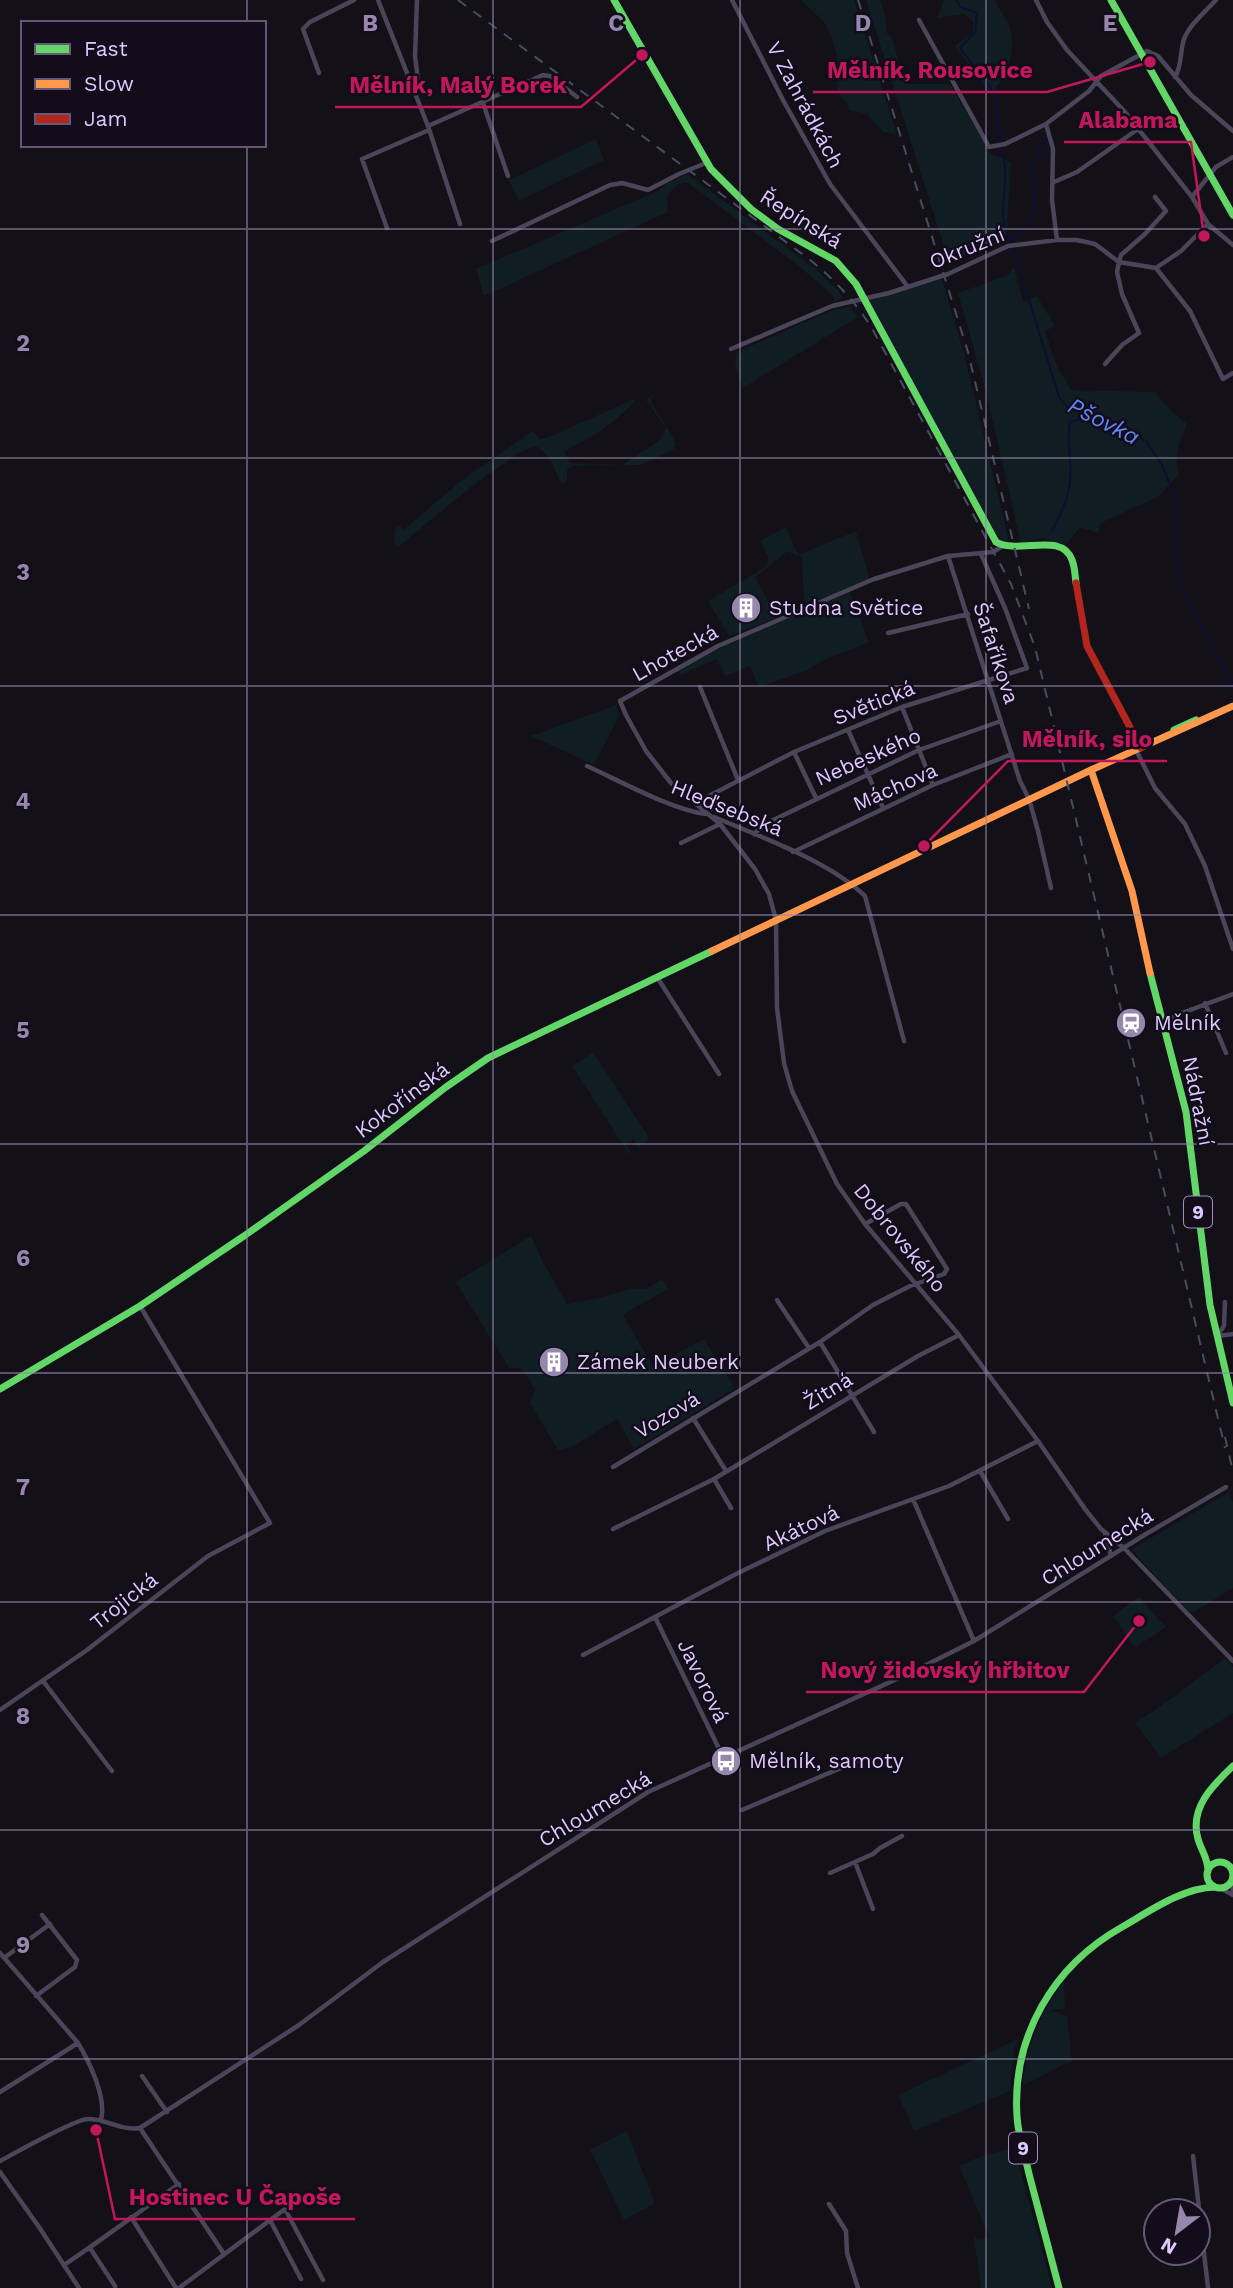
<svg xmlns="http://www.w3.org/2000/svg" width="1233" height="2288" viewBox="0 0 1233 2288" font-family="'Work Sans',sans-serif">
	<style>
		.green { fill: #101d22 }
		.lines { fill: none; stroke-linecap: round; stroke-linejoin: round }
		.stream { stroke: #0c0f32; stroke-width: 2 }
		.street { stroke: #4a4558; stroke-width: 4.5 }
		.fast { stroke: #63d668; stroke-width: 7 }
		.slow { stroke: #ff974d; stroke-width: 7 }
		.jam { stroke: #b3261e; stroke-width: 7 }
		.rail { stroke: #454e62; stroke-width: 2; stroke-dasharray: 10 9; stroke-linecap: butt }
		.grid { fill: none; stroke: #9688ac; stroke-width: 2; stroke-opacity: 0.55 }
		.labels { text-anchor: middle; stroke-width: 5; stroke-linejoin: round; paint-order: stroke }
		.shield { fill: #120c1b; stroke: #a090b8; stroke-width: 2 }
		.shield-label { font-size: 19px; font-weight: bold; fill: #ddc9fc }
		.street-label { font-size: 21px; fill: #ddc9fc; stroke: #120c1b }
		.poi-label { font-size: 21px; fill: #ddc9fc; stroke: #120c1b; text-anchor: start }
		.water-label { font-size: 23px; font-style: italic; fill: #5e86f5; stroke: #120c1b }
		.grid-label { font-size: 23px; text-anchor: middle; font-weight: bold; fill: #9688ac; stroke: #120c1b; stroke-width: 5; stroke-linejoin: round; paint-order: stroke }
		.leader { fill: none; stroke: #c2185b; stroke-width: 2.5 }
		.callout-dot { fill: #c2185b; stroke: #120c1b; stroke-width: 2.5 }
		.callout-label { font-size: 23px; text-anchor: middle; font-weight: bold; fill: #c2185b; stroke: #120c1b; stroke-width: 5; stroke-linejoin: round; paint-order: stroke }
	</style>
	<rect width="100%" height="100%" fill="#131018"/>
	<path class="green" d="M801,0H854L897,135L883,132L867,114L850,110L837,89L838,61L832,37L824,22Z
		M866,0H880L885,15L887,33L893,41L905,84H950L990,153L1011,162L1006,242L948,259Z
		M944,0H995C998,9 1005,16 1009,25C1018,52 1006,73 992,95L955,46L972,33L974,23L965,14L937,18Z
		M596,139L604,160L519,201L509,181L511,179Z
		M687,174L817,270L839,291L843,298L835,302L832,295L800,267L687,182L677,185L667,196L668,212L484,296L476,269L660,190L666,184Z
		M1014,267L1023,301L1037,296L1055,326L1045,331L1057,366L1071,390L1156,392L1167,407L1187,424C1180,441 1173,456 1179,474L1159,496L1101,523L1098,533L1080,527L1066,545L1040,538L1021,544L986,392L958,293L1008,275Z
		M942,279L964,353L1009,541L1005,544L999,542L994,533L868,301Z
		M851,307L858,317L743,388L735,363L737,352L832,310Z
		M654,394L651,399C654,413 670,428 676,444L674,449L641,465L572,466L567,470V481L561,484C555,470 549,452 535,446L519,453L472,486L398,547L394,543L395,530L399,526L403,530L461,481L532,431L540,439L549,437L634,399L636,400C615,423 592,438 564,451L570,463L622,465L660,440L666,428L646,400Z
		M786,527L798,555L856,531L870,580L801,607L804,603L802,557L788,551L755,577L777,618L729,636L708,601L767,566L768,556L760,541Z
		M850,592L869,642L824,660L808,670L759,687L750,666L725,676L717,659L681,675L678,670L713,651Z
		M616,705L620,714L594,765L531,736Z
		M593,1052L648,1136L649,1139L638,1148L634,1139L626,1144L631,1153L629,1154L572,1066Z
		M531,1236L542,1260L567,1304L600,1298L629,1289H645L662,1279L668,1289L623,1315L653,1366L704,1339L735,1388L634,1449L617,1419L572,1447L558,1450L530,1403L535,1389L521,1368H509L456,1282Z
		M1229,1492L1233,1502V1588L1192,1613L1164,1586L1132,1549Z
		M1139,1597L1166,1627L1135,1648L1113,1616Z
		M1225,1658L1233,1667V1713L1161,1758L1135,1723L1175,1696Z
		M1064,1981L1065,2009L1050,2010L1067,2016L1072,2062L1064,2064L1023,2086C1026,2046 1040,2013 1064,1981Z
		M1018,2039L1014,2050L1010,2091L914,2131L898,2095Z
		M627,2131L655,2203L624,2220L590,2150Z
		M1014,2147L1048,2271L1052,2288H981L974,2238L986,2239L989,2236L959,2166L979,2157Z"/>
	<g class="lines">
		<path class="stream" d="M956,0L960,7L977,13L975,32L960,48L996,95L1000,143
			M1001,148C1003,155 1005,163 1005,171C1006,201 996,215 1012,243
			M1012,239L1021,233L1033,216L1035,196L1031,168L1047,135
			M1013,248L1059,397L1067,407L1094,414L1123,427L1146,441L1162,465L1176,499V562L1180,585L1233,685
			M1052,531C1064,509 1073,487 1070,461C1069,445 1067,438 1070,422L1093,415"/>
		<path class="street" d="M378,0L428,126L460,224
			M732,0L783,100L830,184L908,287
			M1036,0L1047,22L1067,50L1125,112L1192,197L1208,224L1233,245
			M919,20L989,147L1005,144L1046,124L1089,91L1101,76L1147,51L1158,56L1191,95L1233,131
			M319,73L303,29L310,22L354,0
			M1175,77C1182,66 1180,51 1184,39C1190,24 1205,12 1216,0
			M416,95L419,88L415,56L417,0
			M483,103L508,176
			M1046,124L1053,149L1052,200L1057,240
			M428,126L543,75L550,76L577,97
			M1054,182L1077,172L1138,129
			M1192,197L1216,167L1233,157
			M387,228L362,159L429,130
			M492,241L610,185L622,183L648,190L679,174L706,163
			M1156,268L1190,311L1223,379L1233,373
			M731,349L832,306L889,293L948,274L1008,246L1057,240H1077L1095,244L1119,262L1156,268L1181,251L1208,224
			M1105,364L1122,345L1139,333L1122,294L1117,272L1119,262L1121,255L1145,234L1166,211L1155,197
			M1001,547L993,552L948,556L874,579L718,646L620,701L626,715L646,751L671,783L720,824L755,869L769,894L776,920L777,1008L784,1063L792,1091L837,1184L865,1224L959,1335L1038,1441L1085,1509L1101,1529L1124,1548L1233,1661
			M948,556L1020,781L1029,799L1038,831L1051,888
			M888,633L968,614
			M700,687L738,780
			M902,707L933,785
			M848,730L883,808
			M1136,750L1155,788L1185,824L1205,866L1233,949
			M794,752L816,798
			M587,766C620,781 672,810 706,814
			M704,808L703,802L707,797L794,752L902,707L1027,668L1005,608L981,554
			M714,817C761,837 829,861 865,896L904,1041
			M754,834L765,824L919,750L1001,721
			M681,843L720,824
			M793,852L933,785L1012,754
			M657,977L719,1074
			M1205,1003L1226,1053
			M1163,1020L1233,994
			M777,1300L809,1348
			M1217,1336L1224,1326L1225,1302
			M1218,1336L1233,1334
			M820,1342L874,1432
			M693,1418L726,1471
			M613,1467L820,1342L873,1305L910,1286L944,1274L947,1269L906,1204H901L865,1224
			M980,1471L1008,1519
			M913,1499L974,1641
			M731,1508L714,1479L918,1356L959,1335
			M613,1529L714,1479
			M1105,1533L1111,1556
			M655,1617L724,1759
			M583,1655L738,1573L825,1531L949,1486L1038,1441
			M43,1681L112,1771
			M0,1710L87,1650L208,1556L270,1523L140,1306
			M742,1810L862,1759
			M855,1862L873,1909
			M830,1873L873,1854L880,1848L902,1836
			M1232,1879L1233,1893
			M1220,1888L1233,1895
			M0,1953L78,2043C89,2061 107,2098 101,2120
			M4,1958L50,1924
			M36,1996L75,1967L77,1960L42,1915
			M142,2076L167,2112
			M0,2092L78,2043
			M140,2128L224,2254
			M1193,2156L1208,2288
			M0,2161C15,2153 75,2119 88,2119C107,2119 121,2131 140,2128L299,2025L383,1962L648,1792L910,1673L974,1641L1146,1534L1226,1487
			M0,2172L39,2227L79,2288
			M829,2204L846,2231L847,2253L858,2288
			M131,2217L176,2288
			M270,2220L301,2279
			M90,2248L115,2286
			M64,2265C103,2239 140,2211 179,2184
			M179,2288L285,2209L323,2280"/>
		<path class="fast" d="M614,0L711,169L751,209L778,229L836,261L856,284L996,542C1018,555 1062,531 1072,560C1075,567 1075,576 1076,583
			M1111,0L1233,215
			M1174,730L1196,720
			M1150,973L1186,1112L1210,1305L1233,1403
			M0,1389L140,1306L244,1236L364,1151L446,1087L488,1058L712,951
			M1207 1875a13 13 0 1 1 26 0a13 13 0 1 1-26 0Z
			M1208,1871C1208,1858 1201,1850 1198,1839C1189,1808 1213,1785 1233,1766
			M1059,2288C1049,2250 1039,2212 1029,2174C1025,2155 1018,2136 1017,2116C1012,2036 1053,1966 1122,1927C1150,1911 1182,1888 1215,1887"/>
		<path class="slow" d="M712,951L1091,770
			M1150,973L1132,891L1091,770L1233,706"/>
		<path class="jam" d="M1076,583L1087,646L1141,748"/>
		<path class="rail" d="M458,0L809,259C835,280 857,303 874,332L1011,584L1035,647L1225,1448
			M858,0L968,352L1029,609
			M1225,1437L1233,1472"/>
	</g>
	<path class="grid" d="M247,0V23M493,0V2288M740,0V2288M986,0V2288M247,145V2288M0,229H1233M0,458H1233M0,686H1233M0,915H1233M0,1144H1233M0,1373H1233M0,1602H1233M0,1830H1233M0,2059H1233"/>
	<defs>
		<g id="building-disc" transform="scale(1.575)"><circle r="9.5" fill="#9688ac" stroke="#120c1b"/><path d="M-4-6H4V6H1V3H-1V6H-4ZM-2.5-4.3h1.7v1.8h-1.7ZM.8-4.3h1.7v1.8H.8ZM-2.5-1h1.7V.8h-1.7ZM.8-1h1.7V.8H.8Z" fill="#fff"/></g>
		<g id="station-disc" transform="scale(1.575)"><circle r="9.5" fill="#9688ac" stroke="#120c1b"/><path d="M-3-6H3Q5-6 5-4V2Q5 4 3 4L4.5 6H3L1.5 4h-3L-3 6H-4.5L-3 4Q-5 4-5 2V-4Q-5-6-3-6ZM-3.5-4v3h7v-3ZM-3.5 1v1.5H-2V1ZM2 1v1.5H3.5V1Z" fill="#fff"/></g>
		<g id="bus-disc" transform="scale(1.575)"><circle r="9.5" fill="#9688ac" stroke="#120c1b"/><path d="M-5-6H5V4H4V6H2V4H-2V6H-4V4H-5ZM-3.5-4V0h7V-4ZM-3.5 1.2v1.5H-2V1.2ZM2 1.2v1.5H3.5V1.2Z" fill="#fff"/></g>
	</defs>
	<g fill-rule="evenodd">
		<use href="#building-disc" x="746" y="608"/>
		<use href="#station-disc" x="1131" y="1023"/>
		<use href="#building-disc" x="554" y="1362"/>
		<use href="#bus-disc" x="726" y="1761"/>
	</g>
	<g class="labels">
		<g class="shield">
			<rect x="1184" y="1196.5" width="28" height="31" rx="5"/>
			<rect x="1009" y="2132.5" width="28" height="31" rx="5"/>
		</g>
		<g class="shield-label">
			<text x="1198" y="1219">9</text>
			<text x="1023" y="2155">9</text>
		</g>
		<g class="street-label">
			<text transform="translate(805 105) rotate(62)" y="7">V Zahrádkách</text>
			<text transform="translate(801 219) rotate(32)" y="7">Řepínská</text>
			<text transform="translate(967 248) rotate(-22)" y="7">Okružní</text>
			<text transform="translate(675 653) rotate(-29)" y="7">Lhotecká</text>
			<text transform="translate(996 653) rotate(72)" y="7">Šafaříkova</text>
			<text transform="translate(874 703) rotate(-22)" y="7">Světická</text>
			<text transform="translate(868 757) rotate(-24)" y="7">Nebeského</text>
			<text transform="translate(895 787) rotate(-24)" y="7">Máchova</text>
			<text transform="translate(727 808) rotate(22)" y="7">Hleďsebská</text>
			<text transform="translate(402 1100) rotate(-37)" y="7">Kokořínská</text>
			<text transform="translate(1198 1101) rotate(79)" y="7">Nádražní</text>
			<text transform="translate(900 1238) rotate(51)" y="7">Dobrovského</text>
			<text transform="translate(828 1391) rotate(-31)" y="7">Žitná</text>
			<text transform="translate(667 1415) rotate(-31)" y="7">Vozová</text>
			<text transform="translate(801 1528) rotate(-25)" y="7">Akátová</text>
			<text transform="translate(1097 1547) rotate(-32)" y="7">Chloumecká</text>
			<text transform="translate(124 1601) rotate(-38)" y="7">Trojická</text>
			<text transform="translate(703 1681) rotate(64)" y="7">Javorová</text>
			<text transform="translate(595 1809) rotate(-31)" y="7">Chloumecká</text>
		</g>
		<g class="poi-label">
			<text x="769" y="615">Studna Světice</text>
			<text x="1154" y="1030">Mělník</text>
			<text x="577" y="1369">Zámek Neuberk</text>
			<text x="749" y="1768">Mělník, samoty</text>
		</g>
		<g class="water-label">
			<text transform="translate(1104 421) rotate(27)" y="8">Pšovka</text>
		</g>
	</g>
	<g class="grid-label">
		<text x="370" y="31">B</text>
		<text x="616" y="31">C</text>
		<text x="863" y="31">D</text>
		<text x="1110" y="31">E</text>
		<text x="23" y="351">2</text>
		<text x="23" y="580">3</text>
		<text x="23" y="809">4</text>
		<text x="23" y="1038">5</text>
		<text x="23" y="1266">6</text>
		<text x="23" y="1495">7</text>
		<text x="23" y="1724">8</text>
		<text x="23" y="1953">9</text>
	</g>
	<path class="leader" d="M1150 62L1047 92H813M642 55L581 107H335M1204 236L1191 142H1064M924 846L1008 761H1167M1139 1621L1084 1692H806M96 2130L115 2219H355"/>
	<g class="callout-dot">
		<circle cx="1150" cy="62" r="7"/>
		<circle cx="642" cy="55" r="7"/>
		<circle cx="1204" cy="236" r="7"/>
		<circle cx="924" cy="846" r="7"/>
		<circle cx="1139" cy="1621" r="7"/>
		<circle cx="96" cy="2130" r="7"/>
	</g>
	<g class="callout-label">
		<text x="930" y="78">Mělník, Rousovice</text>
		<text x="458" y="93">Mělník, Malý Borek</text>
		<text x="1128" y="128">Alabama</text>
		<text x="1087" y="747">Mělník, silo</text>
		<text x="945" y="1678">Nový židovský hřbitov</text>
		<text x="235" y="2205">Hostinec U Čapoše</text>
	</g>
	<rect x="21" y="21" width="245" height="126" fill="#120c1b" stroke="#635875" stroke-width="2"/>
	<rect x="35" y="44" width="35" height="10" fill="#63d668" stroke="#635875" stroke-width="2"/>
	<text x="84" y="56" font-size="21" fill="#ddc9fc">Fast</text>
	<rect x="35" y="79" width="35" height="10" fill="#ff974d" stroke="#635875" stroke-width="2"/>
	<text x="84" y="91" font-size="21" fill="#ddc9fc">Slow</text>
	<rect x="35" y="114" width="35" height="10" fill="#b3261e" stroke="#635875" stroke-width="2"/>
	<text x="84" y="126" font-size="21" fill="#ddc9fc">Jam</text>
	<g transform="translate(1177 2232) rotate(211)"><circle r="33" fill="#120c1b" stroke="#635875" stroke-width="2"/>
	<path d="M0-5L12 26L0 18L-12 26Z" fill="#9688ac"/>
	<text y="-10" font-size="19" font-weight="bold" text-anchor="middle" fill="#ddc9fc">N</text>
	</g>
</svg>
